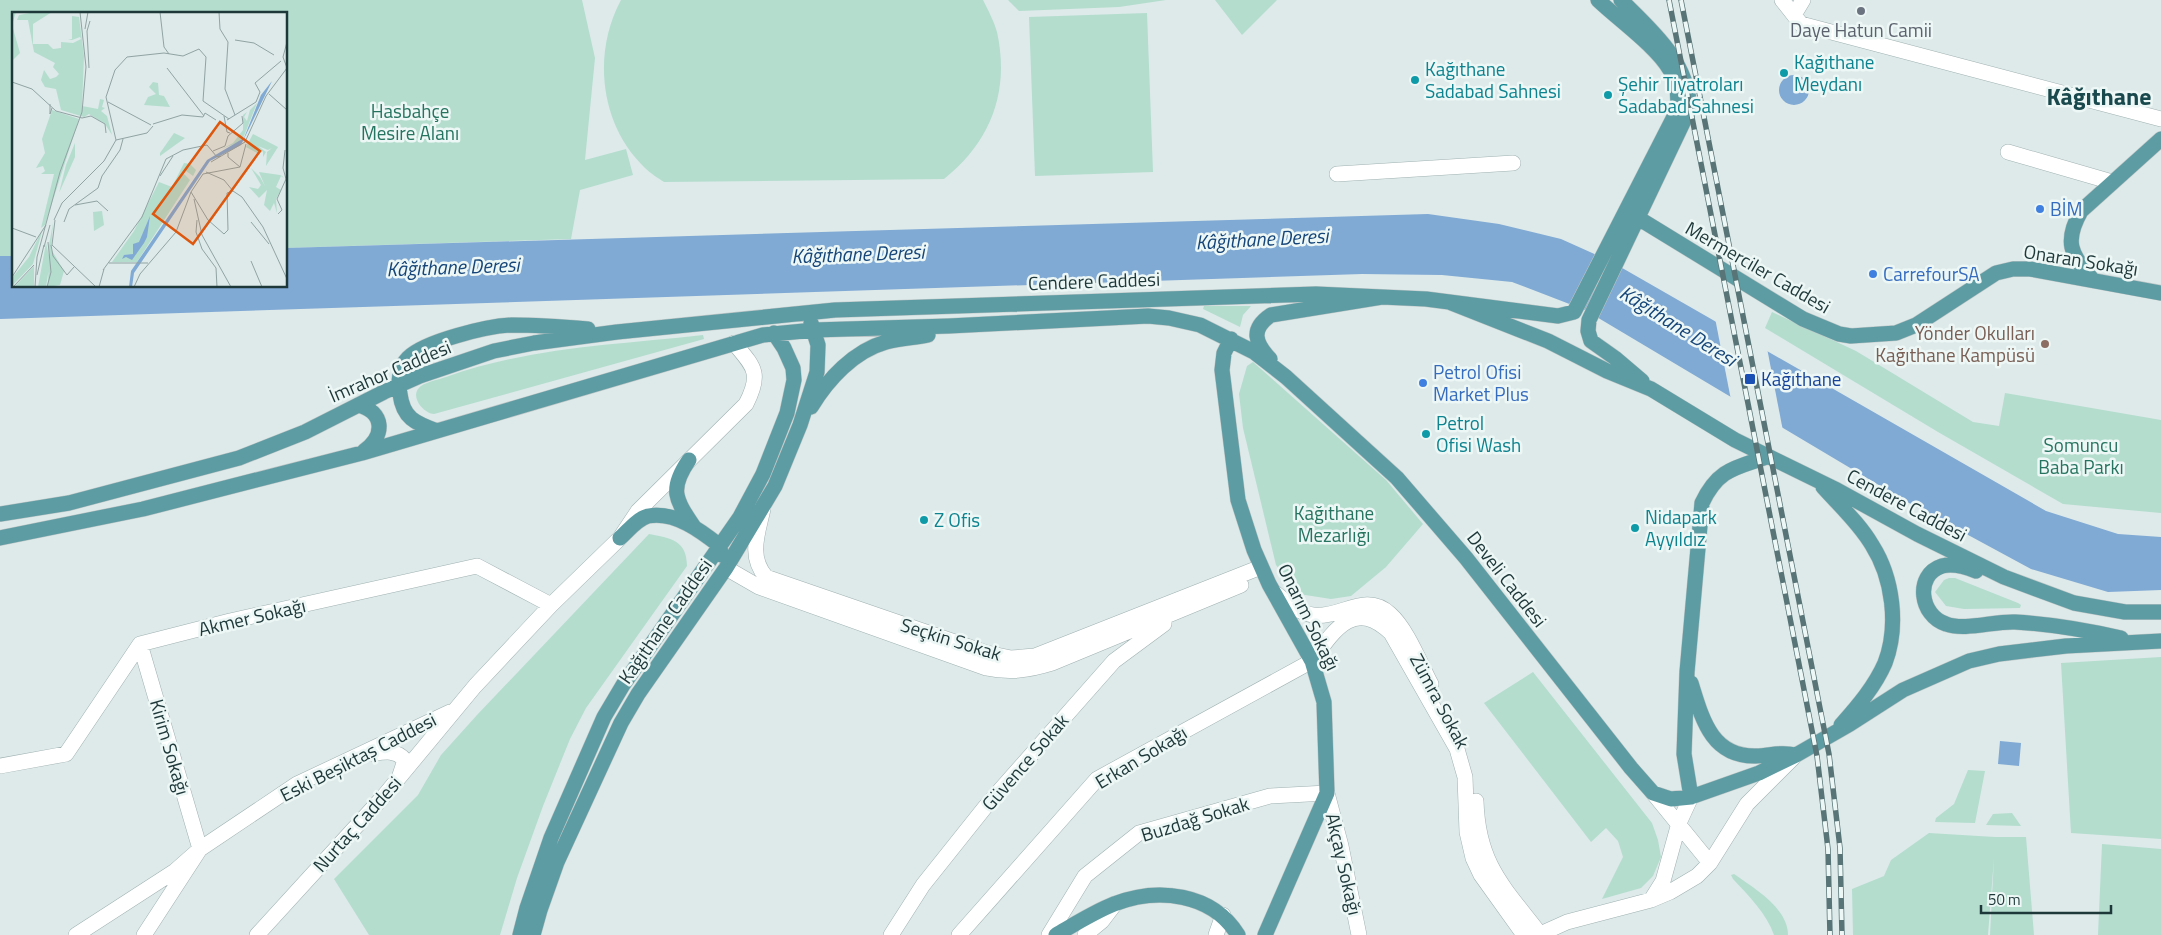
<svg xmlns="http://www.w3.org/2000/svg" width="2161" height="935" viewBox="0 0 2161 935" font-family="'Titillium Web',sans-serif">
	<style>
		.green { fill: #b4ddce }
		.water { fill: #80a9d4 }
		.pier { fill: #ddeae9 }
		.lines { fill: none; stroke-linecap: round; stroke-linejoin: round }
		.minor-casing { stroke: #a0b1b1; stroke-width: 16 }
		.major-casing { stroke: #c0c7c8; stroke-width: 16 }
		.minor { stroke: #fff; stroke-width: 15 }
		.major { stroke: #5e9ca3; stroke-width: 15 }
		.rail-casing { stroke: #587477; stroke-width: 5.5 }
		.rail { stroke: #edf7f5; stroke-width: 4; stroke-dasharray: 11; stroke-linecap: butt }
		.worship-dot { fill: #6b7280; stroke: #edf7f5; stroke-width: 2 }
		.culture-dot { fill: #0f9aa8; stroke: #edf7f5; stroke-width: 2 }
		.shop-dot { fill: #3f7fe0; stroke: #edf7f5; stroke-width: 2 }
		.education-dot { fill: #8d6e63; stroke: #edf7f5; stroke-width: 2 }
		.transit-dot { fill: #1a4fb4; stroke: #edf7f5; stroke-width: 2 }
		.labels { text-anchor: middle; stroke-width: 5; stroke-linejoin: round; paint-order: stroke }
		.worship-label { font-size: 19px; fill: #5b616d; stroke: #edf7f5 }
		.culture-label { font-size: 19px; fill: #0d838f; stroke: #edf7f5; text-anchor: start }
		.park-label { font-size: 19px; fill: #26745f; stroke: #edf7f5 }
		.shop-label { font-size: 19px; fill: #366cbe; stroke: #edf7f5; text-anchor: start }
		.street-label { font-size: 19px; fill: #1e383a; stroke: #edf7f5 }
		.education-label { font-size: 19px; fill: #785e54; stroke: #edf7f5; text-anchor: end }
		.transit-label { font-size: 19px; fill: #164399; stroke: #edf7f5; text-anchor: start }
		.water-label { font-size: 20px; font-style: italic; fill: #154579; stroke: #edf7f5 }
		.district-label { font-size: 24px; font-weight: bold; fill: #19484d; stroke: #edf7f5 }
		.inset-road { fill: none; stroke: #91a3a3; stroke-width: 1 }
		.view { fill: #de570e; fill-opacity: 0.15; stroke: #de570e; stroke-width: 2.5 }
		.inset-edge { fill: none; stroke: #1e383a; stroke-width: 2.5 }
	</style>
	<rect width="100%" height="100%" fill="#ddeae9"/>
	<path class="green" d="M0,0H582L595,58L585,160L626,149L633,175L580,190L571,239L286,248V14H14V256H0Z
		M621,0H983C988,10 994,21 997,32C1010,91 991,142 944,179L664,182C658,178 650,173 645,168C600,125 592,54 621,0Z
		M1008,0H1166L1119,7L1019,11Z
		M1215,0H1277L1242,35Z
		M1147,13L1153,172L1035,176L1029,17Z
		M1204,306H1251L1243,315L1240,327L1203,309Z
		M1772,312L1856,351L1973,422L1999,426L2005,393L2161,420V513L2063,504L1938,432L1765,328Z
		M703,335L704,339L434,414C425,414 411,399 418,389C423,382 438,380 446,377C530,347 615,345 703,335Z
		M1253,362L1386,480L1423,524L1386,567L1351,596L1331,599L1299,594L1276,565L1243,428L1239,394L1247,366Z
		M649,534C670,538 687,540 687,566L586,708L570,739L543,806L517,878L500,935H369L334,879L418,795L441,755L477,715Z
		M1949,578H1955L2018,603L2021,605L2020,608L1964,609L1946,606L1935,592L1944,580Z
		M2161,657V839L2071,833L2061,663Z
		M1533,672L1652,823L1658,840L1661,857L1653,876L1641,888L1602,899L1623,857L1618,841L1606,828L1591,842L1484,703Z
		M1968,770L1985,771L1975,823L1935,822L1936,818L1954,804Z
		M2012,813L2021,826L1986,825L1993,814Z
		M1929,833L1995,837H2026L2034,935H1990L1994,858L1988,935H1853L1852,889L1884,876L1891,860Z
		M2102,844L2161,849V935H2098Z
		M1734,874C1754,888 1788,908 1788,935H1774C1767,914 1748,895 1733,879L1731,875Z"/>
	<path class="water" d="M1779 90a15 15 0 1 1 30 0a15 15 0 1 1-30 0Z
		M1428,214L1499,224L1561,239L1610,261L2046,511L2118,534L2161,537V590L2108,592L2031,569L1909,503L1585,310L1512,282L1442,275L1362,274L0,319V256H14V286H286V248Z
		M2000,741L2021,743L2019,766L1998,764Z"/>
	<path class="pier" d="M1715,318L1767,348L1783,431L1731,400Z"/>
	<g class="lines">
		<g class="minor-casing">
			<path id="minor" d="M1782,0L1801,24L2161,119
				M1794,15L1803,0
				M2008,152L2112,182
				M1337,174L1513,163
				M763,509C758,533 748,556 766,577L987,653L1011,658L1035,656L1261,567
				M726,568L759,587L986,668C1010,673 1029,670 1052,663L1241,585
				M1274,592C1285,601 1298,613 1313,615C1340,619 1365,591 1390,614C1407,629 1420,663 1431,684
				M370,754C384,752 395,749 405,760L400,775
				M0,766L66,754L140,644L230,621L477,566L551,605
				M1653,793L1710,863
				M1476,801C1478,865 1504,887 1540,934
				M1651,900L1663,881L1679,823L1691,797
				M76,935L175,871L200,849L140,644
				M144,935L200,849L297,784L450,712
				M257,935L383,797L475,686L551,605L620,538L638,511L746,404C762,373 754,367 734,343
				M891,935L923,885L986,806L1114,661L1164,624
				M959,935L1097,779L1312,661C1334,630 1354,598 1391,633L1457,749L1465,777L1467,832L1473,858L1481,875L1524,935
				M1049,935L1085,876L1139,833L1270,796L1327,793L1341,846L1359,935
				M1085,935L1102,921L1115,904
				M1216,935L1223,915
				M1538,935L1567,922L1651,900L1670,892L1697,876L1710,863L1747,804L1793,758"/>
		</g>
		<g class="major-casing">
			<path id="major" d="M1621,0C1653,32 1687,60 1690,108L1589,320L1588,331L1591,341L1615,358L1642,381
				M1638,218L1803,319L1839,334L1851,336L1896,333L1916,325L1996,273L2013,269H2030L2161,293
				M2092,279C2070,254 2064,241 2081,211L2161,139
				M1449,302L1548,341L1607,371L1651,389L1735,440L1837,490L1917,534L2004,577L2074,603L2125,612H2161
				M1231,339L1224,353L1222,370L1238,500L1254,550L1269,584L1312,661L1324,702L1327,793L1265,935
				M1270,359C1255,343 1250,329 1271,315L1382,297L1426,299L1558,316L1574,312L1677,111C1679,97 1677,82 1670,70C1656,46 1619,20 1598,0
				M358,405C385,412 385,436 364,451
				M811,407C828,379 854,351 886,342C900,338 915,338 928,335
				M437,431C415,423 403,418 400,394C398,382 399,367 408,358C425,341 488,326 512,325C536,325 564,327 588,329
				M689,460C669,489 675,499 694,527
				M1823,487C1840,506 1859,523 1872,545C1893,578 1899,626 1885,663C1875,686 1858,706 1841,725
				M0,514L69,503L239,458L305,432L384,392L420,376L494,351L534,343L617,332L835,310L1316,294L1382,297
				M0,538L143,509L362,453L763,335L814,330L949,326L1148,316L1169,318L1200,325L1254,352L1286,377L1397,478L1466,558L1631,768L1653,793L1671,799L1691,797L1759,773L1796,755L1850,724L1903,690L1969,661L1999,654L2066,646L2161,641
				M620,538C628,531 637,519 648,516C675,511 701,531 720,546L721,555
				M1976,571C1966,567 1953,563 1942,566C1914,575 1920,616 1946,624C1965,631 1994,621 2015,622C2051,624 2086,630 2121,638
				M1691,683C1702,718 1711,757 1756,756C1770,756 1781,751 1795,755
				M1691,797L1684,754L1687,672L1702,503C1718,469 1735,468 1767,457
				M520,935L527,908L551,838L604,717L623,685L740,517L763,474L787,413L794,380L793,368L784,348L774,333
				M533,935L540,910L557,862L621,723L638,694L726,568L775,486L800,425L817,372L818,345L811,323
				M1056,935C1075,924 1094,912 1114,904C1158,887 1212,893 1238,935"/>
		</g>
		<use href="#minor" class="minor"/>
		<use href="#major" class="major"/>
		<g class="rail-casing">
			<path id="rail" d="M1669,0L1817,756L1828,849L1830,935
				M1681,0L1829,754L1840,848L1842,935"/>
		</g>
		<use href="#rail" class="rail"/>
	</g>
	<circle class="worship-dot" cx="1861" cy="11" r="5"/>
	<g class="culture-dot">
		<circle cx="1784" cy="73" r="5"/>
		<circle cx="1415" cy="80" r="5"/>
		<circle cx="1608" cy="95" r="5"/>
		<circle cx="1426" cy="434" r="5"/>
		<circle cx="924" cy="520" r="5"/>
		<circle cx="1635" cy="528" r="5"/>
	</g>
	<g class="shop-dot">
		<circle cx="2040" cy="209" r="5"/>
		<circle cx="1873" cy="274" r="5"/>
		<circle cx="1423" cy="383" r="5"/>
	</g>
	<circle class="education-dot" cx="2045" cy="344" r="5"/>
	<rect class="transit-dot" x="1744" y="373" width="12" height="12" rx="2.5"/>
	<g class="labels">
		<g class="worship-label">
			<text x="1861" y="37">Daye Hatun Camii</text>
		</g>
		<g class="culture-label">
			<text x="1794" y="69">Kağıthane<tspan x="1794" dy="22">Meydanı</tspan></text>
			<text x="1425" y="76">Kağıthane<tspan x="1425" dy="22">Sadabad Sahnesi</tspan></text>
			<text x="1618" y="91">Şehir Tiyatroları<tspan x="1618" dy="22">Sadabad Sahnesi</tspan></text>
			<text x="1436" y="430">Petrol<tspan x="1436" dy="22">Ofisi Wash</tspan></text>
			<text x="1645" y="524">Nidapark<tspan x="1645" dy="22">Ayyıldız</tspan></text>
			<text x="934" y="527">Z Ofis</text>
		</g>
		<g class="park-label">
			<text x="410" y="118">Hasbahçe<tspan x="410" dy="22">Mesire Alanı</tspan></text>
			<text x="2081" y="452">Somuncu<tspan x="2081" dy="22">Baba Parkı</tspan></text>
			<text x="1334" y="520">Kağıthane<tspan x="1334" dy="22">Mezarlığı</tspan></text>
		</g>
		<g class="shop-label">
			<text x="2050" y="216">BİM</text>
			<text x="1883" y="281">CarrefourSA</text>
			<text x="1433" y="379">Petrol Ofisi<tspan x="1433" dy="22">Market Plus</tspan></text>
		</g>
		<g class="street-label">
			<text transform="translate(2081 260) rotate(9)" y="7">Onaran Sokağı</text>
			<text transform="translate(1758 267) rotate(30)" y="7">Mermerciler Caddesi</text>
			<text transform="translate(1094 281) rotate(-2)" y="7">Cendere Caddesi</text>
			<text transform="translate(390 371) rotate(-23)" y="7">İmrahor Caddesi</text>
			<text transform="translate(1907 505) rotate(28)" y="7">Cendere Caddesi</text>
			<text transform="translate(1507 579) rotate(52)" y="7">Develi Caddesi</text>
			<text transform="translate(252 617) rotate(-13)" y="7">Akmer Sokağı</text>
			<text transform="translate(1309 617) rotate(64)" y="7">Onarım Sokağı</text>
			<text transform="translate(665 621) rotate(-55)" y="7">Kağıthane Caddesi</text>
			<text transform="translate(951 639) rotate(17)" y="7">Seçkin Sokak</text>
			<text transform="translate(1440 701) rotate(62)" y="7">Zümra Sokak</text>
			<text transform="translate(170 747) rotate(74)" y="7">Kirim Sokağı</text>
			<text transform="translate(358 757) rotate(-27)" y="7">Eski Beşiktaş Caddesi</text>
			<text transform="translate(1141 757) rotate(-31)" y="7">Erkan Sokağı</text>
			<text transform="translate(1025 762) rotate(-49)" y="7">Güvence Sokak</text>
			<text transform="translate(1195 819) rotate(-17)" y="7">Buzdağ Sokak</text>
			<text transform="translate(357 824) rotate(-48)" y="7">Nurtaç Caddesi</text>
			<text transform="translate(1344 864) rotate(77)" y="7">Akçay Sokağı</text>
		</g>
		<g class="education-label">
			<text x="2035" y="340">Yönder Okulları<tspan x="2035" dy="22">Kağıthane Kampüsü</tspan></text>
		</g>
		<g class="transit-label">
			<text x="1761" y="386">Kağıthane</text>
		</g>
		<g class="water-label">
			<text transform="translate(1262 239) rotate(-3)" y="7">Kâğıthane Deresi</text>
			<text transform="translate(858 254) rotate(-2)" y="7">Kâğıthane Deresi</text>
			<text transform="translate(453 267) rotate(-2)" y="7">Kâğıthane Deresi</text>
			<text transform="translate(1678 326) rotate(32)" y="7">Kâğıthane Deresi</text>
		</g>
		<g class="district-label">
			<text x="2099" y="105">Kâğıthane</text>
		</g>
	</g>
	<g transform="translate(12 12)">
		<rect width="275" height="275" fill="#ddeae9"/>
		<path d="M0,0H4L0,13L8,41L0,49ZM23,0H40L21,12V32H36L41,37L49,36V30L61,31L69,27L68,25L60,28H56L60,27V4L67,5L72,44L70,94L86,97L88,87L92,88L90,95L93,96L89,99L95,104L100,123L93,112L77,102L72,105L49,98L44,77L33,75L29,68L32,58L38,67L44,65L47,62L41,55L43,51L22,40L16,8H5L7,3ZM141,70L146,71L147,83L152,84L158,95L132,93L136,85L144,82L137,75ZM245,91L232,124L227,130L210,137L221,131L231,118V103L235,100L232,105L235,109L238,98ZM40,98L67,107L33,213L29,216L42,162H29L33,159L31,154L24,156L33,141L30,127ZM162,121L173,126L148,144V141ZM241,122L266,135L254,154L255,140L260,136L256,138L246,134L254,140L251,145V139L247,142L234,135ZM63,131V145L47,181L54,153ZM172,151L178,152L184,158L181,164L174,159L170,160L178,168L125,250H100L122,219L147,170L160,175ZM239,156L248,165L253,174L247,160L268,163L270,164L272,166L269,164L264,175L269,178L264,187L265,201L262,191L258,199L252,193L255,178L247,186L237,175L246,177L249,173ZM90,199L92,213L82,219L81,200ZM41,211L39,237L52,259L48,273L36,275L37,233ZM31,216L21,252L0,274V266L17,245ZM34,231L38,249L34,275H26ZM22,254V275H2Z" fill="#b4ddce"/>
		<path d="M260,69L229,133L198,149L122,261L120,275H117L119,259L195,148L232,126L249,83ZM138,204L135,225L132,231L120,248L114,245L110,247L112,243L121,242V232L127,230Z" fill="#80a9d4"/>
		<path class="inset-road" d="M148,0L152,35L157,42M207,0L208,17L216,30L213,77L223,103M73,17L76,0M223,28L242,31L262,43M77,56L75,19L78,9M155,56L192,104M275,56L271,45L275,30M0,70L20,77L44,99L70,106L79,104L93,112L94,121M243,71L269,49M243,71L248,80L244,90M257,82L275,98M96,90L139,113M38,92V102L40,96M212,104L215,120L218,121M215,108L244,90M141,112L170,103L191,105L193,101L204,108M104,128L135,121L141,114M104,128L94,85L103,58L115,45L152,41L171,44L187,37L194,45L191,89L217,107M201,139L213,134L216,124L231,111L230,104M216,141V145L228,155M199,150L233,130L254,84L275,56M228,155L234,132M194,160L212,168L221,179M148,164L161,144M179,180L196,208L212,222L216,218L215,181L221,179L230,185L251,215L275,267M182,187L190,223L219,275M63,193L85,189L96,199M266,202L270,198L265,187L274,167L271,156L273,138M42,208L50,191L92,149L104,128M43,208L40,233L84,275M185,208L184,220L190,237L204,256L205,275M52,210L57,197L86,176L90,164L108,138L111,127M239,210L257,232M0,216L24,225M39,233L41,244L55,263L62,255M32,235L38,213M239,249L250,275M97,251H136M91,258L130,205L154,147L171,138L195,133L205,145L209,144M25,263L32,233M0,265L34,213M1,275L22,253M23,275L25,245L48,160L70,100L74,55L68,0M35,275L39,260L36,230M87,275L92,257M122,275L128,262L164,220L179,180L191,162L228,155"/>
		<path class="view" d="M208,110L248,139L181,232L141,202Z"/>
		<rect width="275" height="275" class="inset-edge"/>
	</g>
	<path d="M1981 905v8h130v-8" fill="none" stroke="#1e383a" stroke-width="2.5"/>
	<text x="1988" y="905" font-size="15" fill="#1e383a" stroke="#edf7f5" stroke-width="4" paint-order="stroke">50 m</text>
</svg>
